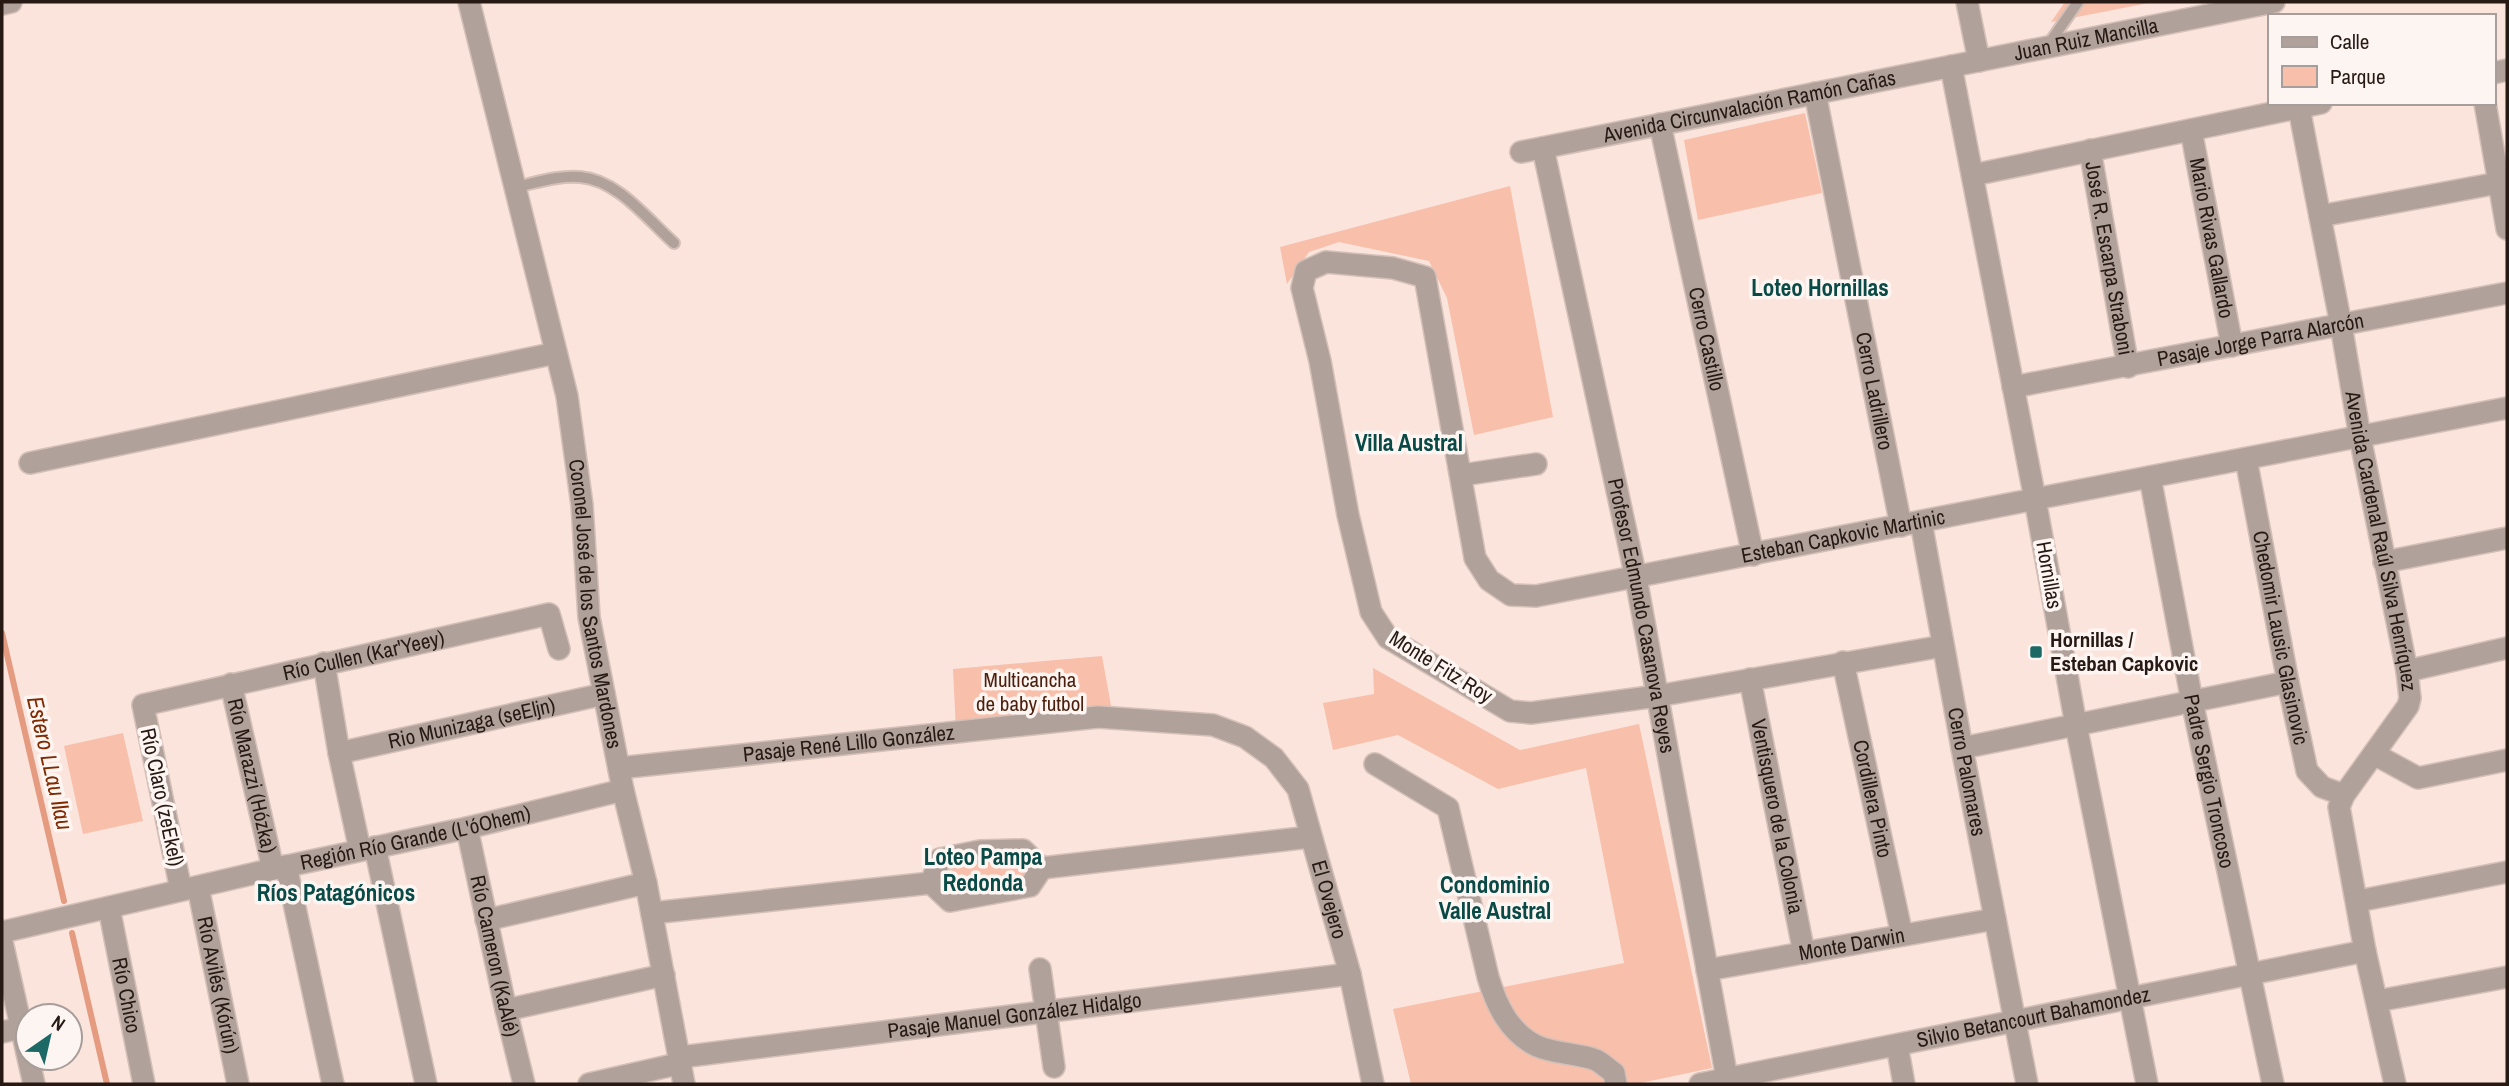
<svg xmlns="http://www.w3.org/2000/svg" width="2509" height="1086" viewBox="0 0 2509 1086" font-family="'Archivo Narrow',sans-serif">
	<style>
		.green { fill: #f8bfab }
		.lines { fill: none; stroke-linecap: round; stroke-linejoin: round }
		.stream { stroke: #e59b80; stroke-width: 6 }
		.service-casing { stroke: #d5c0b8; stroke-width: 14 }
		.minor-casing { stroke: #d5c0b8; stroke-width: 24 }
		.tertiary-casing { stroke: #d5c0b8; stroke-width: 24 }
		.service { stroke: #b0a19b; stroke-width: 10 }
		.minor { stroke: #b0a19b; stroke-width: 21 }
		.tertiary { stroke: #b0a19b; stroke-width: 21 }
		.poi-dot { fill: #1c6966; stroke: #fdf5f2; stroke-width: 2.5 }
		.labels { text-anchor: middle; stroke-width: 7; stroke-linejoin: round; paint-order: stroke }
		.street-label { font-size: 21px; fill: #271a15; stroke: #fdf5f2 }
		.poi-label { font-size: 21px; font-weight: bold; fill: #271a15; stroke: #fdf5f2; text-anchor: start }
		.park-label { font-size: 21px; fill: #4c1e0b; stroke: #fdf5f2 }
		.neighbourhood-label { font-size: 23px; font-weight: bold; fill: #094a47; stroke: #fdf5f2 }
		.water-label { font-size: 23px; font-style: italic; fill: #7f2a00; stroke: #fdf5f2 }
	</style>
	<rect width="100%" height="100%" fill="#fbe4dc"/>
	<path class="green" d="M2065,2H2154L2051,22Z
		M1805,113L1822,193L1698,220L1684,140Z
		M1510,186L1553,417L1474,435L1447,298L1429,261L1339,242L1309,252L1287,284L1280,247Z
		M1102,656L1112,711L956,731L953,669Z
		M1373,668L1520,750L1639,724L1712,1068L1636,1084H1411L1393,1009L1624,963L1586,768L1498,789L1398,735L1333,750L1323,703L1374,694Z
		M123,733L143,821L83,834L64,746Z
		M1015,854L1029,869V877L953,893L946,890L940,875L948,864Z"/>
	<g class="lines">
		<path class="stream" d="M2,633L64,901
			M72,933L107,1084"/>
		<g class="service-casing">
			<path id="service" d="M2048,45L2078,2
				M515,187C535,183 559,175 580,177C618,180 647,219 674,243"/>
		</g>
		<g class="minor-casing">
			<g id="minor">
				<path d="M1967,2L1979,61"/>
				<path d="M2,4L11,2"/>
				<path d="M2493,73L2507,70"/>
				<path id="s1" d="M1815,93L1901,526"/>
				<path id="s2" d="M2298,103L2341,325L2360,437L2407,671L2410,698L2408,706L2344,795L2339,807L2365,951L2395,1084"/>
				<path d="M2485,103L2507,229"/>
				<path id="s3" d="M1660,124L1753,555"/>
				<path id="s4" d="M2191,130L2232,346"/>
				<path id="s5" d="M1543,148L1636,578L1728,1084"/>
				<path id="s6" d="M2090,150L2128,367"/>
				<path id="s7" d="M1521,152L2274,2"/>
				<path d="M1973,175L2321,103"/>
				<path d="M2320,216L2498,183"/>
				<path id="s8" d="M2013,387L2507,293"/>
				<path id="s9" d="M2246,459L2288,682L2307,771L2322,787L2344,795"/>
				<path d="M30,463L556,353"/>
				<path d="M1462,475L1536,464"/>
				<path id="s10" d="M2150,477L2192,701L2273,1084"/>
				<path id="s11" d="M1921,522L1962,748L2027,1084"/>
				<path d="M2384,562L2507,538"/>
				<path id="s12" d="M1943,646L1657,696L1531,713L1510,711L1388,638L1371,612L1348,515L1320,361L1302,288L1306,271L1326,262L1393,268L1425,277L1475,558L1489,580L1511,595L1536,596L2035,499L1951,66"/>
				<path id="s13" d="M1843,662L1902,935"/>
				<path d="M324,663L339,753L360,850"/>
				<path d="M2407,671L2507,648"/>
				<path id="s14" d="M1750,679L1804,953"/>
				<path id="s15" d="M231,684L273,869"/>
				<path d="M1962,748L2288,682"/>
				<path id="s16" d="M339,753L604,694"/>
				<path d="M2374,754L2418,778L2507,760"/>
				<path d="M1375,764L1448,808L1488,977C1496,1004 1509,1033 1537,1046C1555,1054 1577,1053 1596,1060C1602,1063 1608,1069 1614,1073L1616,1084"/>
				<path id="s17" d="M619,768L1098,717L1213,725L1245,737L1274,758L1298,789L1350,974L1373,1084"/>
				<path id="s18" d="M467,828L506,1010L524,1084"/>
				<path d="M375,847L426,1084"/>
				<path d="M286,866L333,1084"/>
				<path d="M1042,868L1030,886L950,901L931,883L940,859L980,851L1023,850L1042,868L1310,837"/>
				<path id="s19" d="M198,887L238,1084"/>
				<path id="s20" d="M181,890L143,705L549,614L559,649"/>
				<path d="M2358,901L2507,872"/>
				<path id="s21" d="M109,908L144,1084"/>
				<path d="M652,913L931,883"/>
				<path d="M486,920L646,883"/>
				<path id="s22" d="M2,932L273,869L467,828L623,790"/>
				<path d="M1040,969L1054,1067"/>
				<path id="s23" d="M1707,970L1995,919"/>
				<path d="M2377,1001L2507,977"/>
				<path d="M506,1010L664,975"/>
				<path d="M2,1032L21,1028"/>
				<path d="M1897,1045L1904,1084"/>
				<path id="s24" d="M681,1057L1350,974"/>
				<path d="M589,1084L682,1063"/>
				<path id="s25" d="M1700,1084L2365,951"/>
			</g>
		</g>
		<g class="tertiary-casing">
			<g id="tertiary">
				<path id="s26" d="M469,2L567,396L582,505L589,617L623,790L646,883L684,1084"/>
				<path d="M2,942L34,1084"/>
				<path d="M2147,1084L2076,725L2035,499L2507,408"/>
			</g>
		</g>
		<use href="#service" class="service"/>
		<use href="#minor" class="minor"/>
		<use href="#tertiary" class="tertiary"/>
	</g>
	<rect class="poi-dot" x="2029" y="645" width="14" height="14" rx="3.5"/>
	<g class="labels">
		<g class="street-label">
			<text dy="7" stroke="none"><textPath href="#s7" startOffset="576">Juan Ruiz Mancilla</textPath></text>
			<text dy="7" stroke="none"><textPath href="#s7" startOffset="233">Avenida Circunvalación Ramón Cañas</textPath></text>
			<text dy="7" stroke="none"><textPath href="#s4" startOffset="110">Mario Rivas Gallardo</textPath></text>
			<text dy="7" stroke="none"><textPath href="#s6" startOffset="110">José R. Escarpa Straboni</textPath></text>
			<text dy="7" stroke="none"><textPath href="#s3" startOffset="220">Cerro Castillo</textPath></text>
			<text dy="7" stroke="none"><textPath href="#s8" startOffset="252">Pasaje Jorge Parra Alarcón</textPath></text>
			<text dy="7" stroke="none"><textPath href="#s1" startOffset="304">Cerro Ladrillero</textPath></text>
			<text dy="7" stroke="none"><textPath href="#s12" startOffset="1759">Esteban Capkovic Martinic</textPath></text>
			<text dy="7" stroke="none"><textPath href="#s2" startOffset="446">Avenida Cardenal Raúl Silva Henríquez</textPath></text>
			<text transform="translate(2049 575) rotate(80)" y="7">Hornillas</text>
			<text dy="7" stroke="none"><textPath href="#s26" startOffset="616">Coronel José de los Santos Mardones</textPath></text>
			<text dy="7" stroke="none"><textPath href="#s5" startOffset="478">Profesor Edmundo Casanova Reyes</textPath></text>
			<text dy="7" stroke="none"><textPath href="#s9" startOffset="182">Chedomir Lausic Glasinovic</textPath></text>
			<text dy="7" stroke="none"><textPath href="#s20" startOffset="415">Río Cullen (Kar'Yeey)</textPath></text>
			<text transform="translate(1441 667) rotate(32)" y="7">Monte Fitz Roy</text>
			<text dy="7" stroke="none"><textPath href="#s16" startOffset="136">Rio Munizaga (seEljn)</textPath></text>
			<text dy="7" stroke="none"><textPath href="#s17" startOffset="231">Pasaje René Lillo González</textPath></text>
			<text dy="7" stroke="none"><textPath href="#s11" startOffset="254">Cerro Palomares</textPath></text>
			<text dy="7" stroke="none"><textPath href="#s15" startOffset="94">Río Marazzi (Hózka)</textPath></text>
			<text dy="7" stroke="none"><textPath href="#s10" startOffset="310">Padre Sergio Troncoso</textPath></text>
			<text transform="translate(162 797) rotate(78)" y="7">Río Claro (zeEkel)</text>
			<text dy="7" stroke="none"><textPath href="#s13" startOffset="140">Cordillera Pinto</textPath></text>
			<text dy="7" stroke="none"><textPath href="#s14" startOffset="140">Ventisquero de la Colonia</textPath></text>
			<text dy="7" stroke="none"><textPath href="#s22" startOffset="424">Región Río Grande (L'óOhem)</textPath></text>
			<text dy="7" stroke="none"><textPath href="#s17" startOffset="821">El Ovejero</textPath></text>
			<text dy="7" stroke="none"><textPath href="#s23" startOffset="147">Monte Darwin</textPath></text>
			<text dy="7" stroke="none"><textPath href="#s18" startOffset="131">Río Cameron (KaAlé)</textPath></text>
			<text dy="7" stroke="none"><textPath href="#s19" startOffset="100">Río Avilés (Kórún)</textPath></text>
			<text dy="7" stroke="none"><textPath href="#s21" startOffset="89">Río Chico</textPath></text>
			<text dy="7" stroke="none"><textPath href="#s24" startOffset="336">Pasaje Manuel González Hidalgo</textPath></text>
			<text dy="7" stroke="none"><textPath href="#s25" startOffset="340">Silvio Betancourt Bahamondez</textPath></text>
		</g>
		<g class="poi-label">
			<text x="2050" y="647">Hornillas /<tspan x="2050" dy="24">Esteban Capkovic</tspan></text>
		</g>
		<g class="park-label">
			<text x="1030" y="687">Multicancha<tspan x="1030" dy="24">de baby futbol</tspan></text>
		</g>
		<g class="neighbourhood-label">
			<text x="1820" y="296">Loteo Hornillas</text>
			<text x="1409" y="451">Villa Austral</text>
			<text x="983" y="865">Loteo Pampa<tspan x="983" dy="26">Redonda</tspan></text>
			<text x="1495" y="893">Condominio<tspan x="1495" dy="26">Valle Austral</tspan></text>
			<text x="336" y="901">Ríos Patagónicos</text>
		</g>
		<g class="water-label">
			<text transform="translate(50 763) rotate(77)" y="8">Estero LLau llau</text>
		</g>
	</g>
	<rect width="2509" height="1086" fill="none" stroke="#271a15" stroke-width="7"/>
	<rect x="2268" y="14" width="228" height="91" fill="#fdf5f2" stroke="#a79d9a" stroke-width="2"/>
	<rect x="2282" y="37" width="35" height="10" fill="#b0a19b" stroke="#a79d9a" stroke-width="2"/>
	<text x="2330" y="49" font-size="21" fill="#271a15">Calle</text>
	<rect x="2282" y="66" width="35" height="21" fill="#f8bfab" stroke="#a79d9a" stroke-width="2"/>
	<text x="2330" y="84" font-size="21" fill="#271a15">Parque</text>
	<g transform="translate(49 1037) rotate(34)"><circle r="33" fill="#fdf5f2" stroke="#a79d9a" stroke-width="2"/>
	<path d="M0-5L12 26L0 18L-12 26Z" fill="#1c6966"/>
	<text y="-10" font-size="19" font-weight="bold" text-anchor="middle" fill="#271a15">N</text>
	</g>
</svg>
